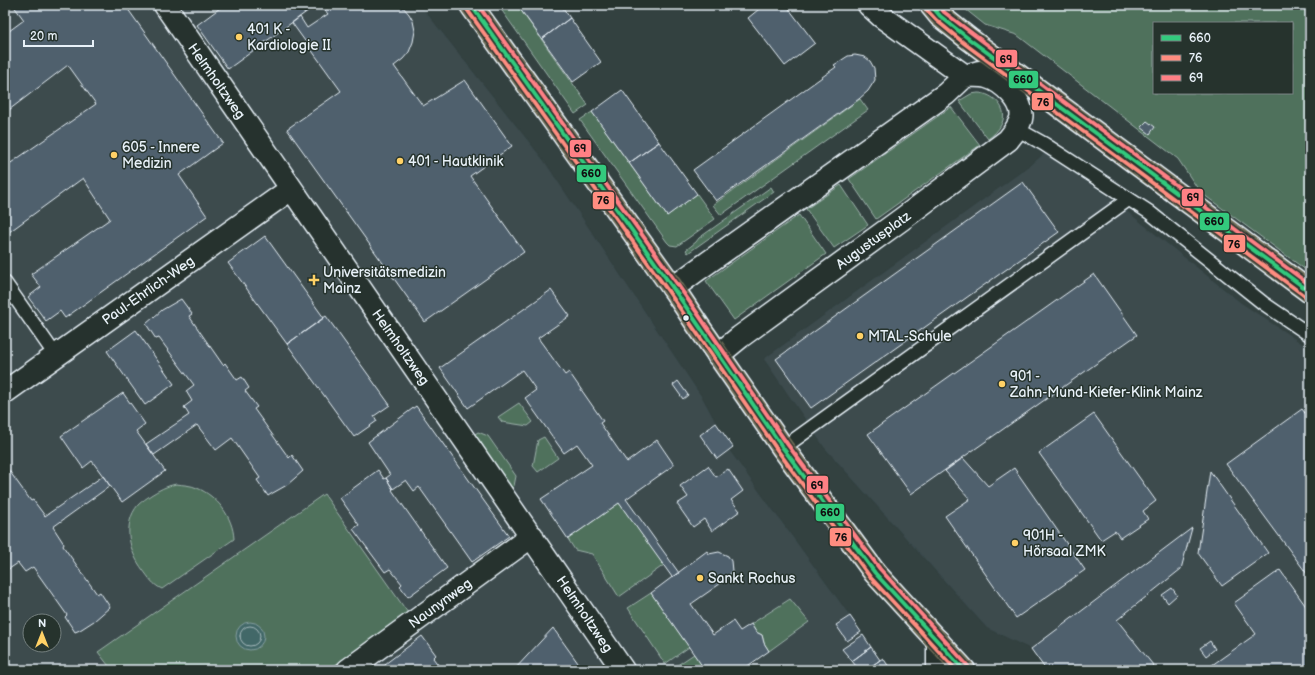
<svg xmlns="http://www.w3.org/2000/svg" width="1315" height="675" viewBox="0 0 1315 675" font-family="'Balsamiq Sans',sans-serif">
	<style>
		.built { fill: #3c4b4e; fill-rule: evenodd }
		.green { fill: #4f715c; stroke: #9cb1aa; fill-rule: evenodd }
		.water { fill: #436867; stroke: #859fa1 }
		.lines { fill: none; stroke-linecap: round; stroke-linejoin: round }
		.shore { stroke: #a6babe; stroke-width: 1 }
		.building { fill: #50616d; stroke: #e8f1f8 }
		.lane-casing { stroke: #e8f1f8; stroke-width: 16 }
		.street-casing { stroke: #e8f1f8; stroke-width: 25 }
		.primary-casing { stroke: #e8f1f8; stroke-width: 25 }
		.lane { stroke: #26332d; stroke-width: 13 }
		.street { stroke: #26332d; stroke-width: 22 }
		.primary { stroke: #716e59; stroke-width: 22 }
		.bus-1-casing { stroke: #26332d; stroke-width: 7 }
		.bus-2-casing { stroke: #26332d; stroke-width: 7 }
		.bus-3-casing { stroke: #26332d; stroke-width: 7 }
		.bus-1 { stroke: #33ca7d; stroke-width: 4 }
		.bus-2 { stroke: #ff8d80; stroke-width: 4 }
		.bus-3 { stroke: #ff8085; stroke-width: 4 }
		.poi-dot { fill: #ffd166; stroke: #26332d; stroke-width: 1.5 }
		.bus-dot { fill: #e8f1f8; stroke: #26332d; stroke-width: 1.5 }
		.labels { text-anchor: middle; stroke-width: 3; stroke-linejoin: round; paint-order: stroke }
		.poi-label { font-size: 14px; fill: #e8f1f8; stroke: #26332d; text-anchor: start }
		.street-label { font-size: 14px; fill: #e8f1f8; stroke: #26332d }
		.line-badge { stroke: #26332d; stroke-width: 1.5 }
		.pale-badge-label { font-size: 11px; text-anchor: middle; font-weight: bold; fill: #111 }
	</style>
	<rect width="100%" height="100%" fill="#334140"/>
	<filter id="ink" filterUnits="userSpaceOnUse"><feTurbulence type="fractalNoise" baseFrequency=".025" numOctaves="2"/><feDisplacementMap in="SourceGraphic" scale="8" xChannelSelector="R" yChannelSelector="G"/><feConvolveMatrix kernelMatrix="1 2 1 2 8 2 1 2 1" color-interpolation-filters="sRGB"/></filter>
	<g filter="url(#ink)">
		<path class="built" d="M5,5H420L544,161L703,399L716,423L700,435L717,459L729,450L850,616L880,660L883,658L891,670H5ZM30,621H54V645H30Z
			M1045,153L1105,194L1139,221L1241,303L1310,349V670H1046L1031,649L987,628L825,448L764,359L1031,165Z"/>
		<path class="green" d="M498,5H517L588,105L575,114Z
			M960,5H1310V273L1200,192L1178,159L1017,35L985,25ZM1154,23H1292V93H1154Z
			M978,93C993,93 1010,109 1001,125C998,131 993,135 988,139L959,101L971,94Z
			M860,99L868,110L721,215L713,205Z
			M951,107L980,145L876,219L849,179Z
			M592,112L667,216L697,194L715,219L677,246L670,245L667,242L580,120Z
			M841,185L868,225L834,248L806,209Z
			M771,187L774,192L688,253L686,250L696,242L699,238Z
			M799,215L826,254L734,320L706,281Z
			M519,403L533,422L528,426L502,422L498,417Z
			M478,432L488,436L516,476L514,486L512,488L475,434Z
			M544,437L558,458L538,472L533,466L538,440Z
			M176,484C183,485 191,485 197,488C217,496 233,517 234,539L162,589C153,585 149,578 143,570C129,552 122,524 138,505C142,501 147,498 151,495C159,490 166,486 176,484Z
			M324,494L408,613L328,670H112L98,652Z
			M619,503L664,565L619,597L592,554L575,550L568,539Z
			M651,593L689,647L665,664L628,608Z
			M790,599L809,622L769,651L764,643L762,635L756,632L751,624Z
			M694,654L705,670H670Z"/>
		<path class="water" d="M236 636a14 14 0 1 1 28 0a14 14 0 1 1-28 0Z"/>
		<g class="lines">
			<path class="shore" d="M240 636a10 10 0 1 1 20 0a10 10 0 1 1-20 0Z"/>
		</g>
		<path class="building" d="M13,5H125L223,143L179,175L207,216L65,318L60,311L46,321L28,297L41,287L31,274L110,219L83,178L5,235V167L96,104L68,65L5,113V34L24,20Z
			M224,5H316L228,69L197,25Z
			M321,5H332L335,8L340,5H351L353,8L357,5L402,6L409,14L413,21L415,31L413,42L409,52L403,59L394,66L423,106L465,80L512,146L470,176L524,252L425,322L287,129L341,91L292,23L300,17L307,28L328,14Z
			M517,5H561L570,18L542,39Z
			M764,5H786L815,43L785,66L748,18Z
			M570,18L601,62L573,82L542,39Z
			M855,55L865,57L870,61L874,68L875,80L868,91L859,99L716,201L693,170L836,67L834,65L848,56Z
			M622,90L659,142L629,163L592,112Z
			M1147,121L1155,127L1150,134L1141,127Z
			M659,142L697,194L667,216L629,163Z
			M1023,182L1059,232L811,408L776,359Z
			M265,236L324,318L287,344L228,263Z
			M1094,274L1137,335L911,494L868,434Z
			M551,290L570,316L538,338L565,375L569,372L603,421L600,423L627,462L657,440L674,465L626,499L679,573L672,577L619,503L568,539L541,499L592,465L577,444L564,453L525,398L536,390L522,370L468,408L440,368Z
			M181,299L192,314L189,316L223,365L225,363L237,380L242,377L249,388L245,391L257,407L254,409L289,458L292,455L303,471L287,485L271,494L268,496L257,480L260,478L232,438L216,450L197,425L154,455L146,444L189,415L184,407L192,401L186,391L194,385L159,338L156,339L146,324L162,310Z
			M326,316L390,405L374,416L377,421L354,437L287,344Z
			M136,330L174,384L145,405L107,351Z
			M678,381L688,395L683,399L673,385Z
			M123,393L145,424L136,431L165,471L122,502L92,461L83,468L61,436Z
			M416,406L509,536L472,562L419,487L414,491L406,480L393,489L386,478L390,475L368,442Z
			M1302,409L1310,420V578L1226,464Z
			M1094,414L1156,501L1143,511L1148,519L1120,538L1115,531L1101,540L1039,453Z
			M716,423L733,447L717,459L700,435Z
			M963,458L988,486L1014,468L1085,570L1016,618L945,516L970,499L945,471Z
			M5,465L31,501L33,500L45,516L103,476L110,486L53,527L64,544L63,546L97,594L100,592L110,607L94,621L80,630L75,632L65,617L67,615L33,567L25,572L18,563L9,569L5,562Z
			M708,466L716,477L728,469L743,491L731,500L740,511L712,531L704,519L693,527L677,504L688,497L680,486Z
			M378,470L384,479L386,478L393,489L392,490L447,568L408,597L400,586L402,584L390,569L385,572L353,529L359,525L340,498Z
			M1210,471L1268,553L1222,586L1198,553Z
			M1192,528L1181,569L1117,620L1157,670H1046L1031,649Z
			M707,551L709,554L719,552L728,556L731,561L732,571L727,579L691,604L713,635L733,621L740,631L751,624L756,632L762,635L764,643L769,651L742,670H705L651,593Z
			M1280,570L1310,612V665L1302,670H1205L1256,634L1234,603Z
			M1172,588L1177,595L1168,603L1162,595Z
			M850,616L861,632L847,641L836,625Z
			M553,628L583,670H514Z
			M863,635L871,647L852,661L842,649Z
			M422,636L436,655L433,658L442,670H390L385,664Z
			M1210,641L1215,649L1206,656L1200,648Z
			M871,647L880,660L866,670H859L852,661Z
			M883,658L891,670H866L880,660Z"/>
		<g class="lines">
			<g class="lane-casing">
				<path id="lane" d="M1017,129L1044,144L1149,212L1263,303L1310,335
					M5,283L56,356
					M783,448L1129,199"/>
			</g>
			<g class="street-casing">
				<path id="street" d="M165,5L623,670
					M869,5L881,16L965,76
					M673,288L696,271L946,94L965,76L979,72
					M718,355L740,337L902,219L1008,140C1013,134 1018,128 1021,119C1025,102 1002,81 987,77C980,75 972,76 965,76
					M5,392L291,189
					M348,670L532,536
					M938,670V641"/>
			</g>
			<g class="primary-casing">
				<path id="primary" d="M471,5L673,288L699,327L783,448L875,573L964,670
					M931,5L940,16L969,39L1310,292"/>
			</g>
			<use href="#lane" class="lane"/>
			<use href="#street" class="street"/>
			<use href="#primary" class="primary"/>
			<g class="bus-1-casing">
				<path id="bus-1" d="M471,5L673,288L783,448L875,573L964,670
					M931,5L940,16L969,39L1310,292"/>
			</g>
			<g class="bus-2-casing">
				<path id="bus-2" d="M466,8L668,291L778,451L870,577L956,670
					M926,9L936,20L965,44L1306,297"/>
			</g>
			<g class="bus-3-casing">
				<path id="bus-3" d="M478,5L678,285L788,445L880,569L968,666
					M939,5L944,12L973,34L1310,285"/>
			</g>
			<use href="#bus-1" class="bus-1"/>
			<use href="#bus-2" class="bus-2"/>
			<use href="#bus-3" class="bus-3"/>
		</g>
	</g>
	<g class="poi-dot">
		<circle cx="239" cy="37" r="4"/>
		<circle cx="114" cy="155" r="4"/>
		<circle cx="400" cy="161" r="4"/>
		<path d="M312 274h4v4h4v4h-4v4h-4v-4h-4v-4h4z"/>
		<circle cx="860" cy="336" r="4"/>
		<circle cx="1002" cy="384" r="4"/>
		<circle cx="1015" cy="543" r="4"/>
		<circle cx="700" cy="578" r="4"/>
	</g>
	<circle class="bus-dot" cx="686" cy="318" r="3.5"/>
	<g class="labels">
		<g class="poi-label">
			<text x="247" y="34">401 K -<tspan x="247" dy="16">Kardiologie II</tspan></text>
			<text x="122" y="152">605 - Innere<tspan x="122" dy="16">Medizin</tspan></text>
			<text x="408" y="166">401 - Hautklinik</text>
			<text x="323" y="277">Universitätsmedizin<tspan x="323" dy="16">Mainz</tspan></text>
			<text x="868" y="341">MTAL-Schule</text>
			<text x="1010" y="381">901 -<tspan x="1010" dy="16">Zahn-Mund-Kiefer-Klink Mainz</tspan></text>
			<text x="1023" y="540">901H -<tspan x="1023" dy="16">Hörsaal ZMK</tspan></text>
			<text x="708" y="583">Sankt Rochus</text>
		</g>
		<g class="street-label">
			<text transform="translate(217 81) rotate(55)" y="5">Helmholtzweg</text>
			<text transform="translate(873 240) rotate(-36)" y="5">Augustusplatz</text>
			<text transform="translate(148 290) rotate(-35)" y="5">Paul-Ehrlich-Weg</text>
			<text transform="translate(401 347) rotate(55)" y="5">Helmholtzweg</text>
			<text transform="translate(440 603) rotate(-36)" y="5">Naunynweg</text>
			<text transform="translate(585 614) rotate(56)" y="5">Helmholtzweg</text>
		</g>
	</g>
	<g class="line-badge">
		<rect x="995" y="49" width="23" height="19" rx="4" fill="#ff8085"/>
		<rect x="1008" y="70" width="31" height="19" rx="4" fill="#33ca7d"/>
		<rect x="1031" y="92" width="23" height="19" rx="4" fill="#ff8d80"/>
		<rect x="569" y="139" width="23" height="19" rx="4" fill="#ff8085"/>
		<rect x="576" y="164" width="31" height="19" rx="4" fill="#33ca7d"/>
		<rect x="1181" y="188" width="23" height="19" rx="4" fill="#ff8085"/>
		<rect x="592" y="191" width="23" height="19" rx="4" fill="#ff8d80"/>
		<rect x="1199" y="212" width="31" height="19" rx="4" fill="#33ca7d"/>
		<rect x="1223" y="234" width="23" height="19" rx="4" fill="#ff8d80"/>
		<rect x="806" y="475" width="23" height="19" rx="4" fill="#ff8085"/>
		<rect x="815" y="503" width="30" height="19" rx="4" fill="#33ca7d"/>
		<rect x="829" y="527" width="23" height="20" rx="4" fill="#ff8d80"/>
	</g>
	<g class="pale-badge-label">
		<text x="1006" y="63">69</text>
		<text x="1023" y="83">660</text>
		<text x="1043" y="106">76</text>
		<text x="580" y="152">69</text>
		<text x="591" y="177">660</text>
		<text x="1193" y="201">69</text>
		<text x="603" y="204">76</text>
		<text x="1214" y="225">660</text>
		<text x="1234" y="248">76</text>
		<text x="817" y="489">69</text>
		<text x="830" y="516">660</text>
		<text x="841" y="541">76</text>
	</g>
	<rect width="1315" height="675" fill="none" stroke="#26332d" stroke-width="20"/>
	<rect x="10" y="10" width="1295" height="655" fill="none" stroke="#e8f1f8" stroke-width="1.5" filter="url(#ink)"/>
	<rect x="1153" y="22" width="140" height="72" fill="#26332d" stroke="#747f7e"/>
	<rect x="1161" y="35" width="20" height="6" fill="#33ca7d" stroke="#747f7e"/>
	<text x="1189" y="42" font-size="12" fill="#e8f1f8">660</text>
	<rect x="1161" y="55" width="20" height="6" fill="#ff8d80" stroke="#747f7e"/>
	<text x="1189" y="62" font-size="12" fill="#e8f1f8">76</text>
	<rect x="1161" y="75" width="20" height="6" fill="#ff8085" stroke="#747f7e"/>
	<text x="1189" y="82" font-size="12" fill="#e8f1f8">69</text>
	<g transform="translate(42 633)"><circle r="19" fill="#26332d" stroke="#747f7e"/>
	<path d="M0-3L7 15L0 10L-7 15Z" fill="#ffd166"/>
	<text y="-6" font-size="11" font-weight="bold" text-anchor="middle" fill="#e8f1f8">N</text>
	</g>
	<path d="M24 40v6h69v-6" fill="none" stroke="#e8f1f8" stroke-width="2"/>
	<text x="30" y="40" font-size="12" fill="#e8f1f8" stroke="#26332d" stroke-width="3" paint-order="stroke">20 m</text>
</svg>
